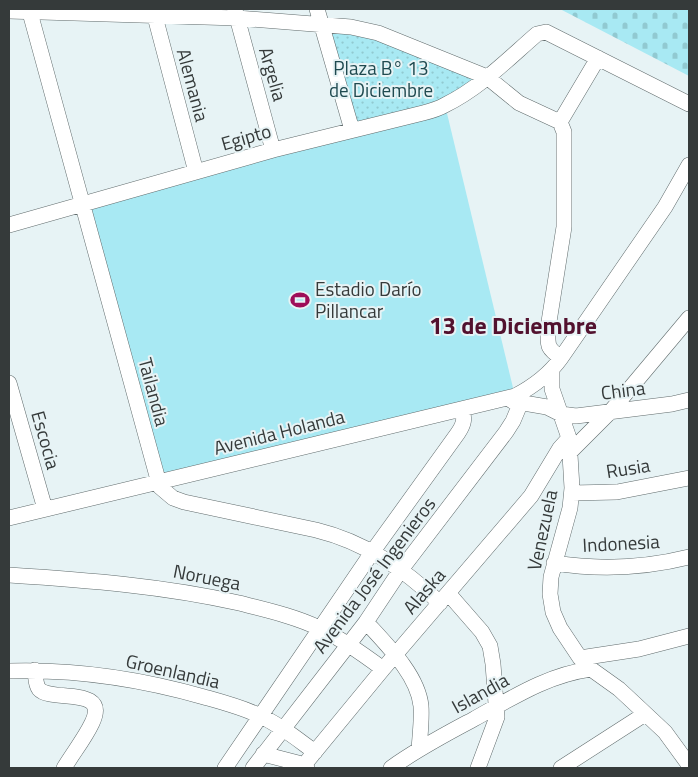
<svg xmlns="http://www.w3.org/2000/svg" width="698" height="777" viewBox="0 0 698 777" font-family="'Titillium Web',sans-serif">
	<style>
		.cemetery { fill: url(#cemetery-stones) }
		.park { fill: url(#park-dots) }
		.pitch { fill: #a8e9f3 }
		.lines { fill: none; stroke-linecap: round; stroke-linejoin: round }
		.minor-casing { stroke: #606b6c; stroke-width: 16 }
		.minor { stroke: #fff; stroke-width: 15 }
		.labels { text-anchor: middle; stroke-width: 4; stroke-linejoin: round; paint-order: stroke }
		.park-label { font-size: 19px; fill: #1f4a50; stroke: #e7f3f5 }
		.street-label { font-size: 19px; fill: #353a3a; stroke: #e7f3f5 }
		.poi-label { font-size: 19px; fill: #353a3a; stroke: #e7f3f5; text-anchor: start }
		.district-label { font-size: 24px; font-weight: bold; fill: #52112e; stroke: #e7f3f5 }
	</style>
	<defs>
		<pattern id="cemetery-stones" width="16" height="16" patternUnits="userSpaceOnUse" patternTransform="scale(1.25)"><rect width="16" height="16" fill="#a8e9f3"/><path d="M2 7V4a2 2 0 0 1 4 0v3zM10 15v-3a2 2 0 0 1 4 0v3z" fill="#91c9d1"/></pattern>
		<pattern id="park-dots" width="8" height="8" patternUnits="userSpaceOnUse" patternTransform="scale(1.25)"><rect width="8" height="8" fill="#a8e9f3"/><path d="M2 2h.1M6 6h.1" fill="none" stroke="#91c9d1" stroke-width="1.8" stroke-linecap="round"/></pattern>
	</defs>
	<rect width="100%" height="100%" fill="#e7f3f5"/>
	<path class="cemetery" d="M560,9H689V76Z"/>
	<path class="park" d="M321,24L351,27L487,77L464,94L352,130Z"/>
	<path class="pitch" d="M445,105L515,396L158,482L82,204Z"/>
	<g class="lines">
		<g class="minor-casing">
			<path id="minor" d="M29,9L160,487L173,498L184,502L316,530C365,542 404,569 440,603
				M153,9L196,172
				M317,9L352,130
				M235,10L273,150
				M9,11L237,18L351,27L378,33L487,77L519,103L560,122L564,132V227L548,328C548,346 546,347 561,358
				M560,122L598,58
				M9,225L273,150L423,113C431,111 438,109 445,105C480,88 508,59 537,34L546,32L689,104
				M552,371V389L569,438L572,488L570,508L551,577L550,594L553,612L560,628L580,658L591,669L619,689L633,702L665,732L689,765
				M9,383L45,509
				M512,401L547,407L561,414L576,416L672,404L689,400
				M570,452L611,411L689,318
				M572,493L617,492L689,478
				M9,518L515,396C534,386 549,375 561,358L665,207L689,165
				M554,563C599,570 645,568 689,557
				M9,575C86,580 164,586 239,603C266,610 294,616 319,628C342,639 363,654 383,669
				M448,593L482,632L490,646L493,664L497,717L478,768
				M366,622C386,644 418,675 421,706C422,720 420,735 419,749
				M580,658L639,649L689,636
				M35,670C36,676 35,684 39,689C51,703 110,685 92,723C85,738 73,753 64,768
				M9,671C74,669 141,679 204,697C222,702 241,707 258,715C279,724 297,739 315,752
				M263,754L298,763L307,768
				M304,765L383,669L531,496L560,448L569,438
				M225,768L373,551L458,433C464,424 465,419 462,409
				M253,768L366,622L400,571L506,432L513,421L521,402
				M391,768C417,749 446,734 474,719C512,698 547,675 591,669
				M561,768L645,714"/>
		</g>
		<use href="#minor" class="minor"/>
	</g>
	<defs>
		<g id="stadium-bare" transform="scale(1.5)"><path d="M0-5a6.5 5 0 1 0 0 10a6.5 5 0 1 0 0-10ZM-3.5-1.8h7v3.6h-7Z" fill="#9e0d59" stroke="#e7f3f5" stroke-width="2.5" paint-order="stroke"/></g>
	</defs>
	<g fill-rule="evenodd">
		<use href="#stadium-bare" x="300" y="300"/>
	</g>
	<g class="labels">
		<g class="park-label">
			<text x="381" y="75">Plaza B° 13<tspan x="381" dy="22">de Diciembre</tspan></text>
		</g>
		<g class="street-label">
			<text transform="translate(273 74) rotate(74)" y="7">Argelia</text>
			<text transform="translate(193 85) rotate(75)" y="7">Alemania</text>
			<text transform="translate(246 137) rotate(-16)" y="7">Egipto</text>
			<text transform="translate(623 390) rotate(-7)" y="7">China</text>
			<text transform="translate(154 392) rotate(75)" y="7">Tailandia</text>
			<text transform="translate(279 432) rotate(-14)" y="7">Avenida Holanda</text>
			<text transform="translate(46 440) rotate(74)" y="7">Escocia</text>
			<text transform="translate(628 468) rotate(-9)" y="7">Rusia</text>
			<text transform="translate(542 530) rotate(-78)" y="7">Venezuela</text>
			<text transform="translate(621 543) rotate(-3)" y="7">Indonesia</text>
			<text transform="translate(374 575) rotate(-53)" y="7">Avenida José Ingenieros</text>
			<text transform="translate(207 577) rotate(11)" y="7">Noruega</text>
			<text transform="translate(424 591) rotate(-49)" y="7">Alaska</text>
			<text transform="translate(173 671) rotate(13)" y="7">Groenlandia</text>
			<text transform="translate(480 693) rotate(-29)" y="7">Islandia</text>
		</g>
		<g class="poi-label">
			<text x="315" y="296">Estadio Darío<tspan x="315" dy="22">Pillancar</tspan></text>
		</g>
		<g class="district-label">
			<text x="513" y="334">13 de Diciembre</text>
		</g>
	</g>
	<rect width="698" height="777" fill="none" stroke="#353a3a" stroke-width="20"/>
</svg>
